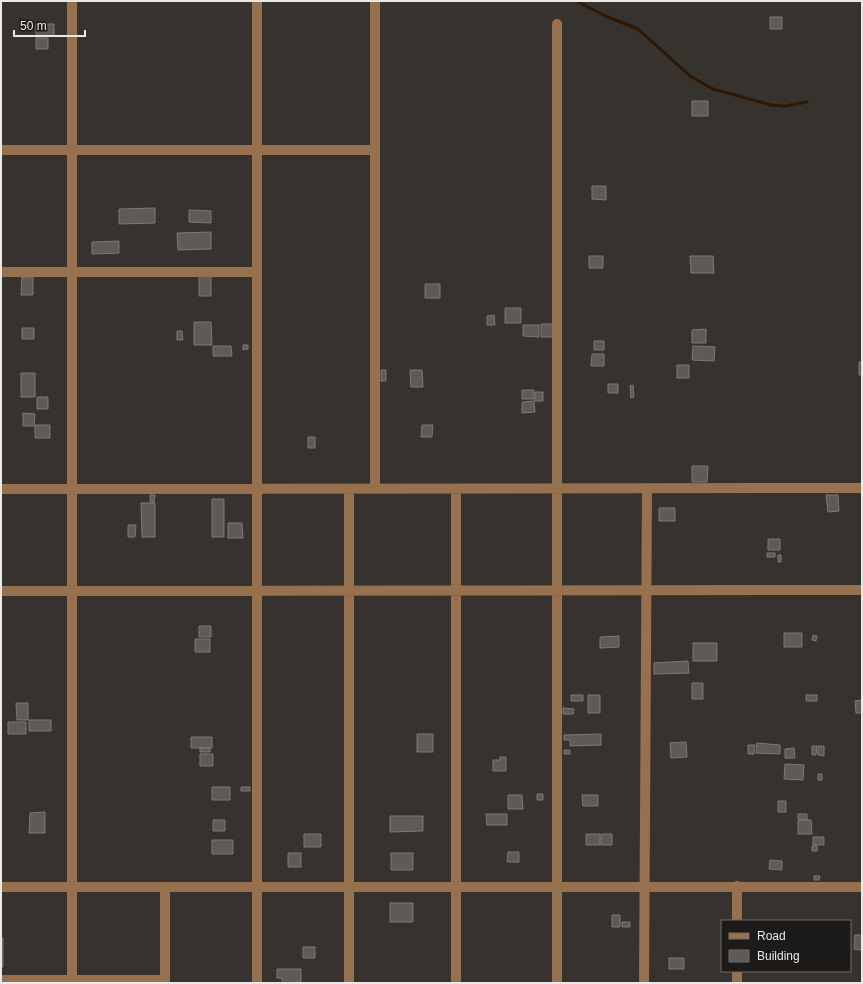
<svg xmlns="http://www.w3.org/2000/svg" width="863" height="984" viewBox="0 0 863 984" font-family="Helvetica,sans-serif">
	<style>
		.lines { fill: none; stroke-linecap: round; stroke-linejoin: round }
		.stream { stroke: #301700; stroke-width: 3 }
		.building { fill: #5f5a57; stroke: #7c7874 }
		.minor { stroke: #97714d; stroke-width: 10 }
	</style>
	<rect width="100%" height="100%" fill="#36332f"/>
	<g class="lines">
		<path class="stream" d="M576,1L608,17L638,29L690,76L713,89L771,105L785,106L807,102"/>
	</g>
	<path class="building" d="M770,17H782V29H770Z
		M36,24H54V36L36,37Z
		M36,38H48V49H36Z
		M692,101H708V116H692Z
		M592,186H606V200L592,199Z
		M155,208V223L119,224V209Z
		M189,210L211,211V223L189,222Z
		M211,232V249L178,250L177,233Z
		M119,241V253L92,254V242Z
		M589,256H603V268H589Z
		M690,256H713L714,273H691Z
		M199,276H211V296H199Z
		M22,277H33V295H21Z
		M425,284H440V298H425Z
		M505,308H521V323H505Z
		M494,315L495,325H487V316Z
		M194,322H211L212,345H194Z
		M541,324H552L553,337H541Z
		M523,325H539V337L523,336Z
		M22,328H34V339H22Z
		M706,329V343H692V330Z
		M177,331H182L183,340H177Z
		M594,341H604V350H594Z
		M243,345H248V349L243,350Z
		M213,346H231L232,356H213Z
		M693,346L715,347L714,361L692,360Z
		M592,354H604V366H591Z
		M859,362H862V375H859Z
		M677,365H689V378H677Z
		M381,370H386V381H381Z
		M410,370H422L423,387H411Z
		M21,373H35V397H21Z
		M608,384H618V393H608Z
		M633,385L634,397L631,398L630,386Z
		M522,390H534V399H522Z
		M535,392H543V401H535Z
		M37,397H48V409H37Z
		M534,401L535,412L522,413V402Z
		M23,413L35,414L34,426H23Z
		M35,425H50V438H35Z
		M422,425H433L432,437H421Z
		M308,437H315V448H308Z
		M692,466H708L707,482H692Z
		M150,495H155L154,502H150Z
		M826,495H838L839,511L828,512Z
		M212,499H224V537H212Z
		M141,503H155V537H142Z
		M659,508H675V521H659Z
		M228,523H242L243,538H228Z
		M128,525H136L135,537H128Z
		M768,539H780V550H768Z
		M767,553H775V557H767Z
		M778,555H781V562H778Z
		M199,626H211V637H199Z
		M784,633H802V647H784Z
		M813,635L817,636L816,641L812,640Z
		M619,636V647L600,648V637Z
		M195,639H210V652H195Z
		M693,643H717V661H693Z
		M688,661L689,673L654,674V663Z
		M692,683H703V699H692Z
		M571,695H583V701H571Z
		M588,695H600V713H588Z
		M806,695H817V701H806Z
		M862,700V713H856L855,701Z
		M16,703H28V720H17Z
		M563,708L574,709L573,714H563Z
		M29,720H51V731H29Z
		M8,722H26V734H8Z
		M417,734H433V752H417Z
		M601,734V745L570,746V740H564V735Z
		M191,737H212V748H191Z
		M686,742L687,757L671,758L670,743Z
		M757,743L780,745V754L756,753Z
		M748,745H755L754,754H748Z
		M812,746H817L816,755H812Z
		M818,746H824V756L818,755Z
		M200,748H210V752H200Z
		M794,748L795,758H785V749Z
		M564,750H570V754H564Z
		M200,754H213V766H200Z
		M500,757H506V771H493V760H500Z
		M785,764L804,765L803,780L784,779Z
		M818,774H822V780H818Z
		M212,787H230V800H212Z
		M241,787H250V791H241Z
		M537,794H543V800H537Z
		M508,795H522L523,809H508Z
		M582,795H598V806H583Z
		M778,801H786V812H778Z
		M45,812V833H29L30,813Z
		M486,814H507V825H487Z
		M798,814H807V820L798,819Z
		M390,816H423V831L390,832Z
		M213,820H225V831H213Z
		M798,820H811L812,834H798Z
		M304,834H321V847H304Z
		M586,834H600V845H586Z
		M601,834H612V845H601Z
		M813,837H824V845H813Z
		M212,840H233V854H212Z
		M812,846H817V851H812Z
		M508,852H519V862H507Z
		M288,853H301V867H288Z
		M391,853H413V870H391Z
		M770,860L782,861V870L769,869Z
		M814,876H820L819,880H814Z
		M390,903H413V922H390Z
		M612,915H620V927H612Z
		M622,922H630V927H622Z
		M855,935H862V950L854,949Z
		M1,938H3V967H1Z
		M303,947H315V958H303Z
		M669,958H684V969H669Z
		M277,969H301V983H282V978H277Z"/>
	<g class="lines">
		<path class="minor" d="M72,1V983
			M257,1V983
			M375,1V489
			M557,24V983
			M1,150H375
			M1,272H257
			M1,489L862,488
			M349,489V983
			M456,489V983
			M1,591L862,590
			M1,887H862
			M165,887V983
			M737,921V886
			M1,980H165
			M644,983L647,489
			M737,983V971"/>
	</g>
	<rect width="863" height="984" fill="none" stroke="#ebe9e7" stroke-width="4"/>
	<rect x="721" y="920" width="130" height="52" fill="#1c1b19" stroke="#6f6d6b"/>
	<rect x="729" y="933" width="20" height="6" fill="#97714d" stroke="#6f6d6b"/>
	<text x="757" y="940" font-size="12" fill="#ebe9e7">Road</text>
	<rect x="729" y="950" width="20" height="12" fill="#5f5a57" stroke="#6f6d6b"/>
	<text x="757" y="960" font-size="12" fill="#ebe9e7">Building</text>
	<path d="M14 30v6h71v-6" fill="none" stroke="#ebe9e7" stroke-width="2"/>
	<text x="20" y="30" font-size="12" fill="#ebe9e7" stroke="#1c1b19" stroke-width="3" paint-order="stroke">50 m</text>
</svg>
